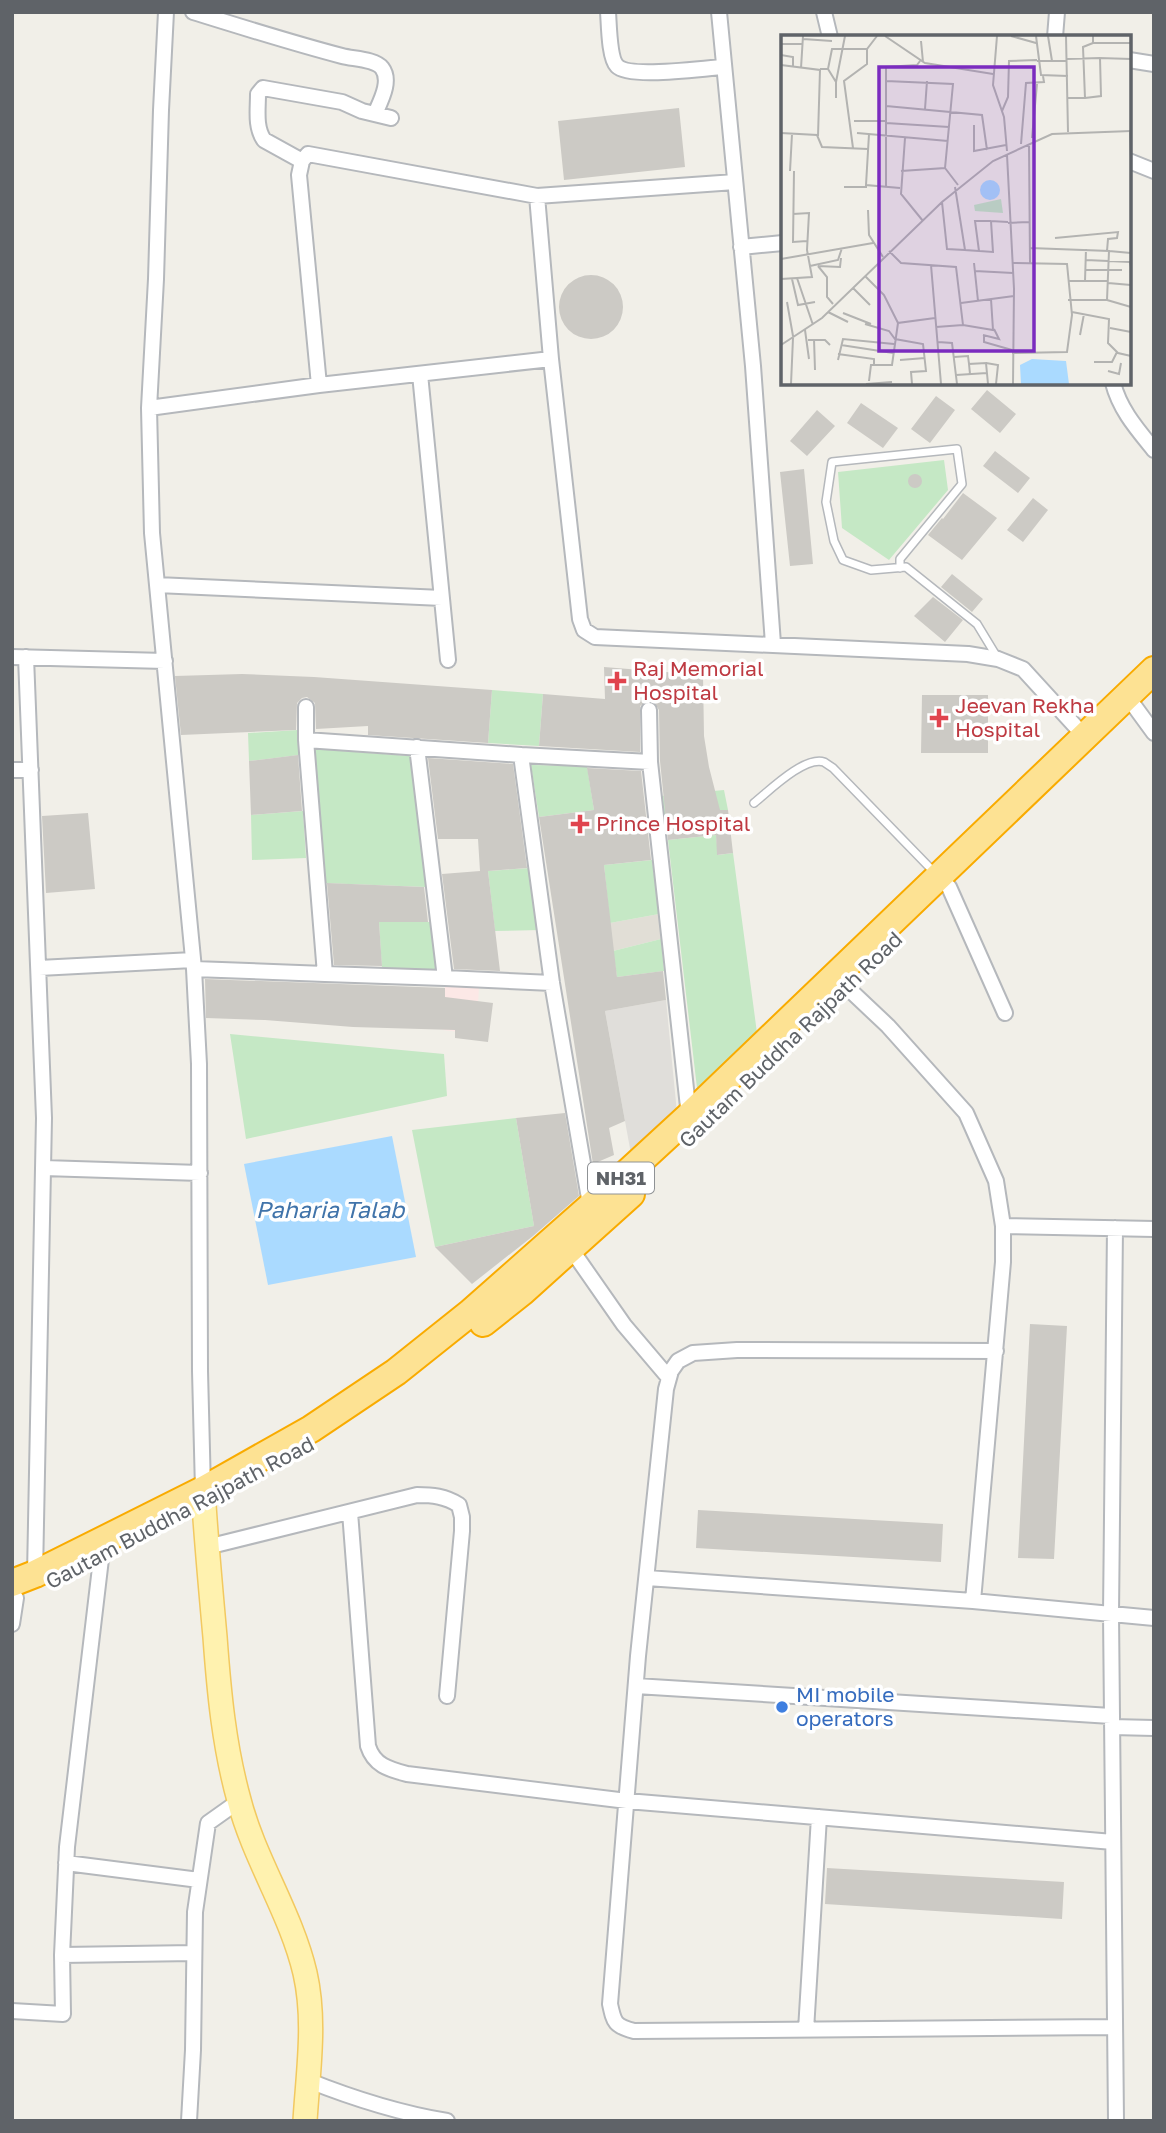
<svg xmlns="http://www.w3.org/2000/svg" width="1166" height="2133" viewBox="0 0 1166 2133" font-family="'Golos Text',sans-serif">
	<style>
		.industrial { fill: #e0deda }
		.education { fill: #e1ded6 }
		.medical { fill: #fce8e6 }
		.green { fill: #c5e8c5 }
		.water { fill: #aadaff }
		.building { fill: #cccac5 }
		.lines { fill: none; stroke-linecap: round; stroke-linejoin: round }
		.lane-casing { stroke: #b5b8bc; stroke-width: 10 }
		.street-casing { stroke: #b5b8bc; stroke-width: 18 }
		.primary-casing { stroke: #f2c960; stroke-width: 26 }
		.highway-casing { stroke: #f9ab00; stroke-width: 30 }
		.lane { stroke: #fff; stroke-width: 7 }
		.street { stroke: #fff; stroke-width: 14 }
		.primary { stroke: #fff2af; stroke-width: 23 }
		.highway { stroke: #fde293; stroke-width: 26 }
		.health-dot { fill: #e0444e; stroke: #fff; stroke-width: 2.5 }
		.shop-dot { fill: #3f7fe0; stroke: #fff; stroke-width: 2.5 }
		.labels { text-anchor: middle; stroke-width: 7; stroke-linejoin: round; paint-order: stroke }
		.shield { fill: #fff; stroke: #8f9295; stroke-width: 2 }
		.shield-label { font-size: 19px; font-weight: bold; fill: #5f6368 }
		.health-label { font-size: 21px; fill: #be3a42; stroke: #fff; text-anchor: start }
		.street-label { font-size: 21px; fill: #5f6368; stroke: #fff }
		.shop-label { font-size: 21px; fill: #366cbe; stroke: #fff; text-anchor: start }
		.water-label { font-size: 23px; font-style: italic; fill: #4174aa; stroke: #fff }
		.inset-road { fill: none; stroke: #b3b3b1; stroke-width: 2 }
		.view { fill: #7b2cbf; fill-opacity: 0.15; stroke: #7b2cbf; stroke-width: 3.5 }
		.inset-edge { fill: none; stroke: #5f6368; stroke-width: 3.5 }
	</style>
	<rect width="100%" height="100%" fill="#f1efe8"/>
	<path class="industrial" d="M666,1000L677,1113L631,1154L605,1011Z"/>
	<path class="education" d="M659,914L661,939L613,951L610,923Z"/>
	<path class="medical" d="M445,985L479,988L476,1034L443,1030Z"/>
	<path class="green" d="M944,460L948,490L889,560L842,528L838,472Z
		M492,690L543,694L539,746L488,743Z
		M298,730L299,755L249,761L248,733Z
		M315,749L410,756L426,887L323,883Z
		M531,765L587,766L594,810L539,817Z
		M724,790L728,810L664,817L661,796Z
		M303,811L306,858L252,860L251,815Z
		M716,835L718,855L733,853L757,1033L697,1088L668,840Z
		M652,860L659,914L610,923L604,865Z
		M530,868L540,930L495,931L488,871Z
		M379,922H430L437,970L382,969Z
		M661,939L664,971L617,977L613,951Z
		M230,1034L444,1054L447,1096L246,1139Z
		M516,1118L534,1226L435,1247L412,1130Z"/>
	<path class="water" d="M392,1136L416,1257L268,1285L244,1164Z"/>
	<path class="building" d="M679,108L685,167L564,180L558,121Z
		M559 307a32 32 0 1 1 64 0a32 32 0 1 1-64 0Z
		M987,390L1016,414L1000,433L971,409Z
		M936,396L955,410L930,443L911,429Z
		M861,403L898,428L883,448L847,423Z
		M817,410L835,426L807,456L790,441Z
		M995,451L1030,478L1018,493L983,466Z
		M804,469L813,564L790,566L780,472Z
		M908 481a7 7 0 1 1 14 0a7 7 0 1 1-14 0Z
		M963,493L997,518L962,560L928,535L942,518L943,519Z
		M1033,498L1048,510L1023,542L1007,530Z
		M952,574L983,599L972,612L941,587Z
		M933,597L963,620L945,642L914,616Z
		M604,667L703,675L704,736L709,767L720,810H728L733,853L717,855L716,835L668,840L660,761L659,710L654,702L648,700L640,706V752L539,746L543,694L605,699Z
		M242,674L314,677L492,690L488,743L368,735V726L316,729L315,703L307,697L302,698L297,703L296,730L181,735L175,676Z
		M922,695H988V753H921Z
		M298,755L302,811L251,815L249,761Z
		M428,758L513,764L527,868L488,871L500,971L454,969L442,874L480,871L478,839H438Z
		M587,768L641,771L651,860L604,865L617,977L663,971L666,1000L605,1011L625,1121L609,1128L614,1155L593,1164L539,817L594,810Z
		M88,813L95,889L46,893L42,816Z
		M327,883L424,887L428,922H379L382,966L334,965Z
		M205,979L445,988V997L493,1003L488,1042L455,1038V1030L353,1027L265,1020L206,1018Z
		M565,1113L579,1196L533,1236L472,1284L435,1247L534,1226L516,1118Z
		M1030,1324L1067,1326L1054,1559L1018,1558Z
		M698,1510L943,1524L941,1562L696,1548Z
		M827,1868L1064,1882L1062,1919L825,1904Z"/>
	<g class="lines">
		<g class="lane-casing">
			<path id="lane" d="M900,568V559L962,484L957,449L832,462L826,502L834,541L843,560L871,570L906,567L977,624L997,657
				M754,803C769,791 804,756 824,762C827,764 830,766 833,768L934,872"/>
		</g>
		<g class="street-casing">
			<path id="street" d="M166,12L161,110L156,279L149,408L152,533L194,969L199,1064L200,1371L203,1490
				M193,12C242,27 292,43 342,56C353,59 375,59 382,68C392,81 380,102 375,114
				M608,12C609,24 609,58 617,66C630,79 703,68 724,67
				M719,12L753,366L773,644
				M824,12L830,37
				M1055,37L1057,12
				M1129,60L1154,64
				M302,161L264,140C255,127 258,110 258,94L263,88L342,102L362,111L391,118
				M1129,161L1154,171
				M537,196L551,359L580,619L584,630L595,637L968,654L998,659L1023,669L1087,739
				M741,247L783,243
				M420,374L448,660
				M1113,383C1120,410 1137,429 1154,450
				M319,385L299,175L302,161L308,154L537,196L735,182
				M149,408L319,385L551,359
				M157,585L442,598
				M12,657L165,661
				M26,657L44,1118L35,1574
				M306,707V740
				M1135,707L1154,733
				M649,710L650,762
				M521,755L650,762L689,1116
				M12,770H31
				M949,887L1005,1013
				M39,968L193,960
				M194,969L325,974L306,740L521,755L552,983L591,1210
				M325,974L445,978L417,747
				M834,975L888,1026L966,1113L996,1181L1003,1226V1262L973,1601
				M445,978L552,983
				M44,1168L200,1173
				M1003,1226L1154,1229
				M1115,1228L1111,1614L1116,2121
				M571,1249L624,1325L669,1378
				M996,1351L737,1350L693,1353L678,1361L671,1371L666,1389L638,1656L610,2004C614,2023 615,2026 634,2031L1114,2027
				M350,1512L368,1746C374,1765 388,1769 407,1774L627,1801L1113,1842
				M207,1547L417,1495C432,1495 445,1496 459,1505L462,1517V1531L447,1696
				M647,1578L973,1601L1154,1618
				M12,1624L16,1598
				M636,1686L1111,1716
				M1112,1727L1154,1728
				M66,1863L199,1880
				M62,1955L194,1953
				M12,2011L63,2014L62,1955L67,1847L101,1559
				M806,2030L819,1817
				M307,2080C352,2098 399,2113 447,2121
				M189,2121L193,2050L195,1912L208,1823L239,1801"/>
		</g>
		<g class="primary-casing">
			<path id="primary" d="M204,1505C207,1549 211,1593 215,1637C219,1692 224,1746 239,1800C254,1859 291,1913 305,1973C316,2021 308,2072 305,2121"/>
		</g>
		<g class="highway-casing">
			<path id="highway" d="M483,1323L522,1292L631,1194
				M12,1583L35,1574L203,1490L311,1429L396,1372L470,1313L590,1207L689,1116L1154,670"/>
		</g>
		<use href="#lane" class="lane"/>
		<use href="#street" class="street"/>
		<use href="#primary" class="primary"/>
		<use href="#highway" class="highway"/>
	</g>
	<g class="health-dot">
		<path d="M613.5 670.5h7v7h7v7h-7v7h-7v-7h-7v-7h7z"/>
		<path d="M935.5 707.5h7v7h7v7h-7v7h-7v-7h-7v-7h7z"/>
		<path d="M576.5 813.5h7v7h7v7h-7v7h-7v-7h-7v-7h7z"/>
	</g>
	<circle class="shop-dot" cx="782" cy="1707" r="7"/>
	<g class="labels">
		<rect class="shield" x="588" y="1162.5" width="66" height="31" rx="5"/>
		<g class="shield-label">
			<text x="621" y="1185">NH31</text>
		</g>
		<g class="health-label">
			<text x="633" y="676">Raj Memorial<tspan x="633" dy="24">Hospital</tspan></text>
			<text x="955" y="713">Jeevan Rekha<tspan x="955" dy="24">Hospital</tspan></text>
			<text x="596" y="831">Prince Hospital</text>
		</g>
		<g class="street-label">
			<text transform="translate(791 1040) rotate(-44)" y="7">Gautam Buddha Rajpath Road</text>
			<text transform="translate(180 1513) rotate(-28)" y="7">Gautam Buddha Rajpath Road</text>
		</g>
		<g class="shop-label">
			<text x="796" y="1702">MI mobile<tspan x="796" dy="24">operators</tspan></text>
		</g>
		<g class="water-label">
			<text x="330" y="1218">Paharia Talab</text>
		</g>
	</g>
	<g transform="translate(781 35)">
		<rect width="350" height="350" fill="#f1efe8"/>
		<path d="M220,164L222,178L194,176L193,170Z" fill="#c5e8c5"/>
		<path d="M199 155a10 10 0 1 1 20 0a10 10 0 1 1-20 0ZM251,324L285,326L288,349H240L239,330Z" fill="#aadaff"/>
		<path class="inset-road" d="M104,1L144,28L212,39M216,1L212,50L223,82L226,116M230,1L255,8M255,1L260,40L287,41M267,1L271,26M285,1L287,97M312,1V8H350M22,4L51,6M140,6L142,27M0,9H22M0,20L12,22V32M286,24L319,23M256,26H286M0,30L39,35L37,101M20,33L22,1M39,34H47L51,14H86L96,1M47,34L55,47V63M105,46L172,49L164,133L120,136M55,47L64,1M287,63H304L302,12L312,8M304,63L320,61L319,23L350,24M105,71L201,80L206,115M144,74L146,46M221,76L227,62L228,26L256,25M73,86H105M105,88L168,92M193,90V116L225,110M349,97L350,123M0,98L36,100L41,112L87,114M76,98L167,106M88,99L85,150L119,153M124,103L120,159L142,186M251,103L256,49M240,109L245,48L263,47L262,41M248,109L249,228M72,113L63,46L86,29V14M226,120L233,254L232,349M164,133L177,150M9,136L11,99M13,136L12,207L26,206M63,152H86M105,152V32L136,30L139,26M174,152L184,215L212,217L210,186L227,187M161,167L166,214L184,215M87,175L88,200L102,222M227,188L248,187M274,203L337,197L336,203L327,204L326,216M249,213L328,216L326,265H287M108,216L120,228L175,232L182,290M198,216L194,186H210M328,216L350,218M0,224L92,208M305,225L349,227L350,232M193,228L197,266M150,230L160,349M29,231L57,225L61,213M37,231L46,242V262L52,269M37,231L59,232L60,223M305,235H341M194,236L232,238M84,241L103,260L117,288M16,243L32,290M0,244L31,242L26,215L28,178L12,179M11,244L17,270L34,267M288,246H327M304,246L305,214M327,248L350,250M72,253L89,270M326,265L350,272M6,267L12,301M180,268L233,261M47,277L67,287M291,277L328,284L327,308L337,318L350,321M62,278L90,289M84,289L108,296L114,304L142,309L145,336L130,337L131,349M155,292L182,290L212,295L210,264M329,293L350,297M24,295L28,324M202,300L218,304L213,294M299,300L303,279M203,301V307L231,315M33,304L34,335M27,305H44L49,310M157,307L171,308L176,349M0,310L41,283L161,167L212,126L271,99L350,96M60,310L112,318M231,318L286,317L291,280L286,229L231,228M57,319L93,324V330M173,322L187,321L188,329M57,325L62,304L113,309M119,325L144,323M313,327H331L336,317M205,328L217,330L215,349M327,336L338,339L340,328M189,339L188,329L205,328L207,349M175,340L206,338M88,346L90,330H111L117,288L154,283M10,349L12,303M85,349L111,347"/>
		<path class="view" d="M98,32H253V316H98Z"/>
		<rect width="350" height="350" class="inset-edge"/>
	</g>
	<rect width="1166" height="2133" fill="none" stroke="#5f6368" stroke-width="28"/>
</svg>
